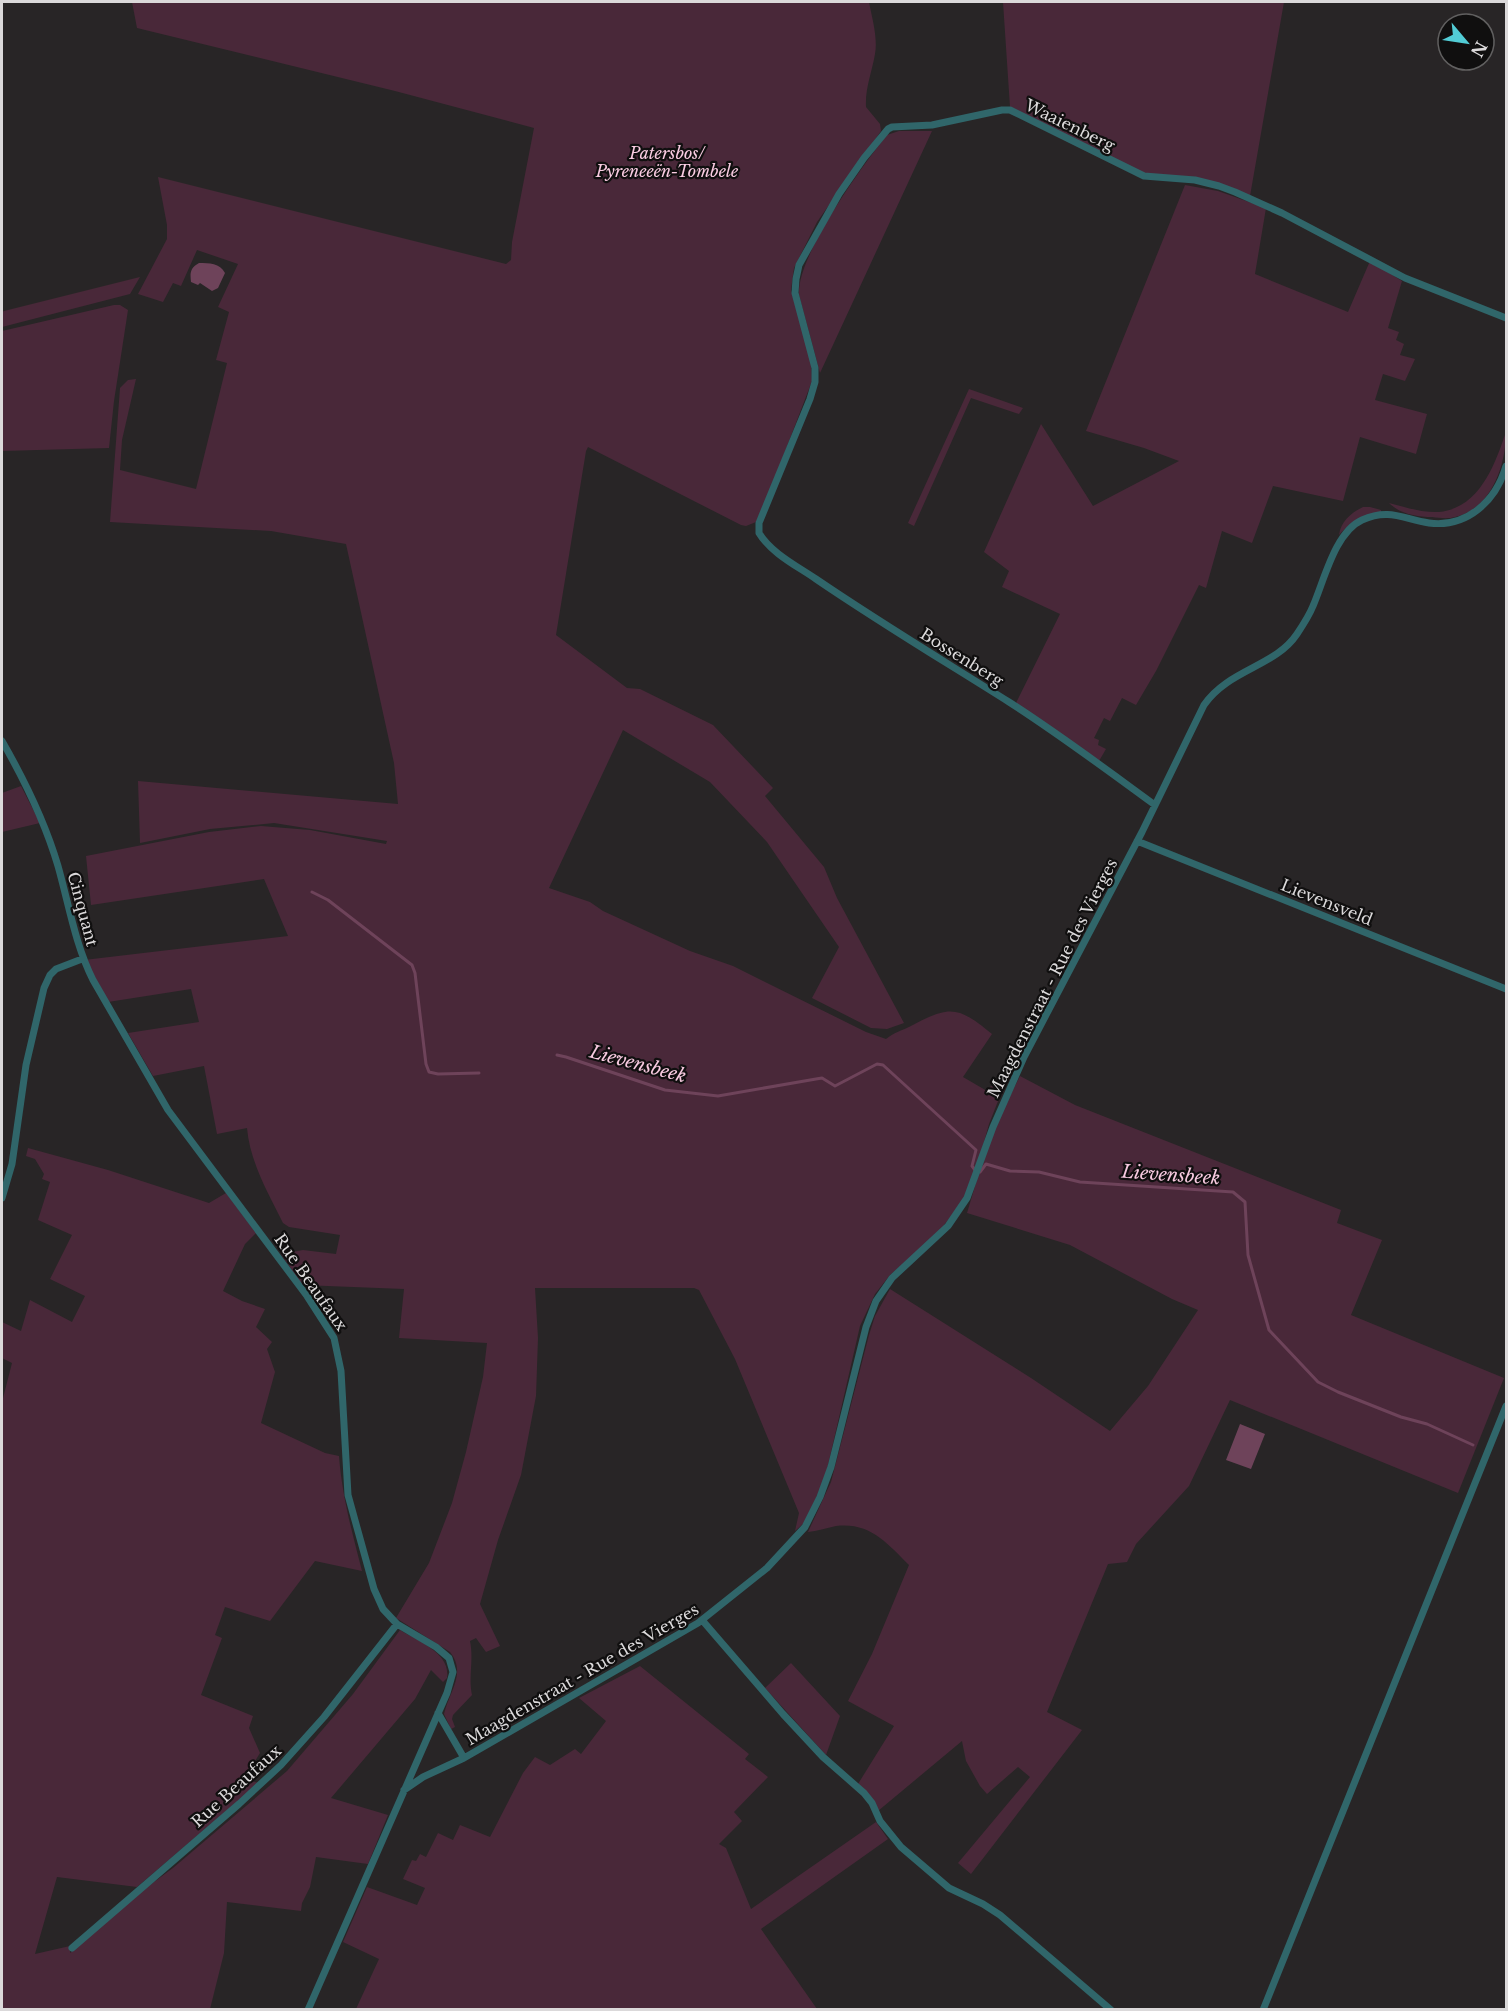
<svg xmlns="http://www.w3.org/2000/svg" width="1508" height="2011" viewBox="0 0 1508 2011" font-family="'Libre Baskerville',serif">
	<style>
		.green { fill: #492839 }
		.water { fill: #6e435a }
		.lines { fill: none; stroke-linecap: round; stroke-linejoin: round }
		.stream { stroke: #6e435a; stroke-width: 3 }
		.street { stroke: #30666a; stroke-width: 7 }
		.labels { text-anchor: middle; stroke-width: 4.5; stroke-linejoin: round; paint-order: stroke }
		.street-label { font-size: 16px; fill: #dbd9da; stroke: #100f0f }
		.park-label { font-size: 16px; font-style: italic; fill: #facce2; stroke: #100f0f }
		.water-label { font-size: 18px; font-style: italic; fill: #f8cae0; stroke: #100f0f }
	</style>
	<rect width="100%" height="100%" fill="#282526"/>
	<path class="green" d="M132,2H869C872,18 878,38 875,54C872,72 865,88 866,107L880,124L881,131L817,222L794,268L791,290L811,361L812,381L773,483L756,522L746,526L741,525L588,447L586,451L556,635L627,688L640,689L713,725L773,788L765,796L824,867L837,898L904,1023L887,1029L871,1028L812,998L839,947L767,842L710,782L623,730L549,888L590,902L603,911L690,951L733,966L866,1032L886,1039C893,1033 903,1030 911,1026C950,1005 958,1006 992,1034L963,1077L987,1091L991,1086L1002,1091L989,1124L974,1178L961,1203L938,1233L890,1275L875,1294L860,1326L826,1474L811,1510L804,1523L795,1531L799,1513L735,1359L699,1290L694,1288H535L538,1338L536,1396L521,1475L498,1540L480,1604L500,1646L486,1652L476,1638L470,1641C474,1661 468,1676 472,1695L453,1715L452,1719L455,1727L451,1729L444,1714C449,1692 467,1673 450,1652L396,1618L429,1563L452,1503L466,1452L483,1377L487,1343L399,1338L404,1289L302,1285L281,1254L303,1250L336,1254L340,1235L289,1227L283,1223C268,1193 250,1162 247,1128L217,1134L204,1066L153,1076L128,1033L199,1022L191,989L108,1002L84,960L288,936L264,879L91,905L86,856L209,832L261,826L310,830L386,844L387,841L274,823L210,829L140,843L138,781L398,804L394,763L346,544L271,531L110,522L120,388L128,380L136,379L122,440L120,470L196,489L227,363L216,360L229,312L218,307L238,264L197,250L181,286L173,283L163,302L138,294L167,239V225L158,177L506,264L511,260L512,242L534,128L395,91L137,28Z
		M1003,2H1284L1250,196L1213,182L1142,173L1010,107Z
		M899,131H932L820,373L799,295C796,257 862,166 887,135Z
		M1185,185L1218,191L1266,208L1255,274L1348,312L1370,261L1402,281L1388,328L1399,332L1396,340L1404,344L1400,355L1415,359L1405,381L1383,374L1375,400L1427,414L1416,454L1360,437L1343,501L1273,486L1252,543L1222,531L1206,588L1199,585L1156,671L1136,705L1122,698L1110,721L1104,718L1094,738L1099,740L1098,745L1106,749L1099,761L1016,703L1060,614L1002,587L1009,571L984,552L1041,424L1093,506L1179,461L1144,448L1086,431Z
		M140,277L130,294L2,327V312L4,311Z
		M114,305H120L128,310L114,401L109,448L2,451V331Z
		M969,389L1023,408L1019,414L971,398L914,526L908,523Z
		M1506,432C1506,464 1492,509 1455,517C1448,519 1440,518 1432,517C1417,517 1400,514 1389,503C1404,507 1423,513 1439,512C1480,508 1495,464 1506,432Z
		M1363,507H1370L1381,510V512C1364,517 1351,521 1339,535C1341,521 1351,513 1363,507Z
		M21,786L40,823L2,832V793Z
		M1020,1076L1075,1105L1341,1210L1337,1223L1382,1240L1351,1315L1504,1378L1458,1493L1230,1400L1189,1486L1136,1544L1127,1562L1108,1564L1047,1712L1082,1730L971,1874L958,1863L1030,1777L1018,1767L987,1794L980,1786L966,1761L962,1741L878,1811L858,1784L894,1726L848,1701L872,1654L909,1565C887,1543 870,1522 836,1526C826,1528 817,1531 808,1532L831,1482L869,1335L875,1316L890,1289L1031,1378L1110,1431L1148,1386L1198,1310L1172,1299L1070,1245L967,1213L984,1156L998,1120Z
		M28,1148L108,1170L209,1203L226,1193L256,1233L245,1244L223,1291L242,1301L265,1309L256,1327L272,1342L267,1349L275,1372L261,1423L325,1453L339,1456C342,1496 352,1532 362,1571L315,1561L270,1621L225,1607L215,1635L222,1638L201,1695L253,1716L249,1728L260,1753L244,1779L259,1783L137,1887L57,1877L35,1954L70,1946V1953L139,1893L173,1868L287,1771L353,1694L400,1630C418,1641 451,1653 447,1678L443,1682L431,1670L415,1699L331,1798L388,1815L368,1864L316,1857L310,1887L302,1903L301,1911L227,1902L224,1953L210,2009H2V1402L12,1363L2,1358V1322L21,1331L30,1300L72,1322L85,1296L50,1279L72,1235L38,1220L50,1182L42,1179L44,1174L35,1159L26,1156Z
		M791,1663L840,1716L826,1755L765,1688Z
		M640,1666L749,1754L745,1759L768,1777L734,1812L742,1821L719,1844L726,1848L751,1909L876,1822L888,1839L761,1929L817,2009H356L379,1959L343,1942L367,1887L417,1905L425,1888L403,1879L412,1860L416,1861L420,1854L426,1857L438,1833L453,1840L460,1825L490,1837L523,1773L535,1757L550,1765L575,1749L581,1754L606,1721L579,1698Z"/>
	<path class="water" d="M199,263C209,263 220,263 225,273L218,288L212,291L200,283L198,285L191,282C190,273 190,268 199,263Z
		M1240,1424L1265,1434L1251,1469L1226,1460Z"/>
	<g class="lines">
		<path class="stream" d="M312,892L328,900L412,965L415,973L426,1064L429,1072L438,1074L479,1073
			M557,1055L566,1057L665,1090L718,1096L816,1079L822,1078L835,1086L877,1064L883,1065L976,1150L972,1166L975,1170
			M980,1172L986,1164L1010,1171L1039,1172L1080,1182L1233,1192L1245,1202L1248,1255L1269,1330L1318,1382L1338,1392L1401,1417L1427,1424L1473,1445"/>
		<path class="street" d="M2,741C25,781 45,822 58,866C69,905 75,944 93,980L168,1110L307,1296L334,1338L341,1371L348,1495L374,1589L383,1609L397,1624L436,1647L449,1658L453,1672L447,1693L308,2010
			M1155,805C1107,770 1059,734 1009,702C944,661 879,622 816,579C797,566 771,553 759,533V523L810,399L815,382V368L795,293L796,279L799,265L839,194L864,158L888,129L892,127L932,125L1002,110H1010L1144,176L1195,180L1219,186L1235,192L1282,213L1405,278L1506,318
			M1137,841L1506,989
			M2,1198L12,1164L26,1065L44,988L50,975L56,969L82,959
			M702,1620L783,1714L823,1757L864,1793L872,1803L880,1821L901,1847L949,1888L983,1904L1000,1915L1111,2010
			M438,1713L464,1758
			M404,1790L423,1777L464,1758L698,1623L767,1568L805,1527L820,1497L831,1467L866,1327L876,1301L892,1278L948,1226L967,1198L993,1127L1024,1057L1142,832L1204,705C1229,669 1275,667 1297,634C1303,625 1309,616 1313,606C1324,581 1335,532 1362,520C1389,508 1403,519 1429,523C1467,528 1496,501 1506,466
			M72,1948L239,1804L281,1765L324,1717L397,1624
			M1263,2010L1506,1406"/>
	</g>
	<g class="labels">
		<g class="street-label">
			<text transform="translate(1070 125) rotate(26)" y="6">Waaienberg</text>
			<text transform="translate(962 657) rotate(32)" y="6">Bossenberg</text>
			<text transform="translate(1327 902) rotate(22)" y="6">Lievensveld</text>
			<text transform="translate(83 909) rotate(75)" y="6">Cinquant</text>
			<text transform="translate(1052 978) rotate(-63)" y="6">Maagdenstraat - Rue des Vierges</text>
			<text transform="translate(311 1282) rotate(55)" y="6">Rue Beaufaux</text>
			<text transform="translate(582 1674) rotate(-30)" y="6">Maagdenstraat - Rue des Vierges</text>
			<text transform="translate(236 1786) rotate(-42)" y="6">Rue Beaufaux</text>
		</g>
		<g class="park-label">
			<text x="667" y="159">Patersbos/<tspan x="667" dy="18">Pyreneeën-Tombele</tspan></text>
		</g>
		<g class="water-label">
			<text transform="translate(638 1064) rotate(15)" y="6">Lievensbeek</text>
			<text transform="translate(1171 1175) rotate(4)" y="6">Lievensbeek</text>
		</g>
	</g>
	<rect width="1508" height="2011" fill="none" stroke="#dbd9da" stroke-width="6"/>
	<g transform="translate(1466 42) rotate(119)"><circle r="28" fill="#100f0f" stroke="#616060" stroke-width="1.5"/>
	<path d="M0-4.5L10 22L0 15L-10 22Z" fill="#52ccd5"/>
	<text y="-9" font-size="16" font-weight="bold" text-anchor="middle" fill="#dbd9da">N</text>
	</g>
</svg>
